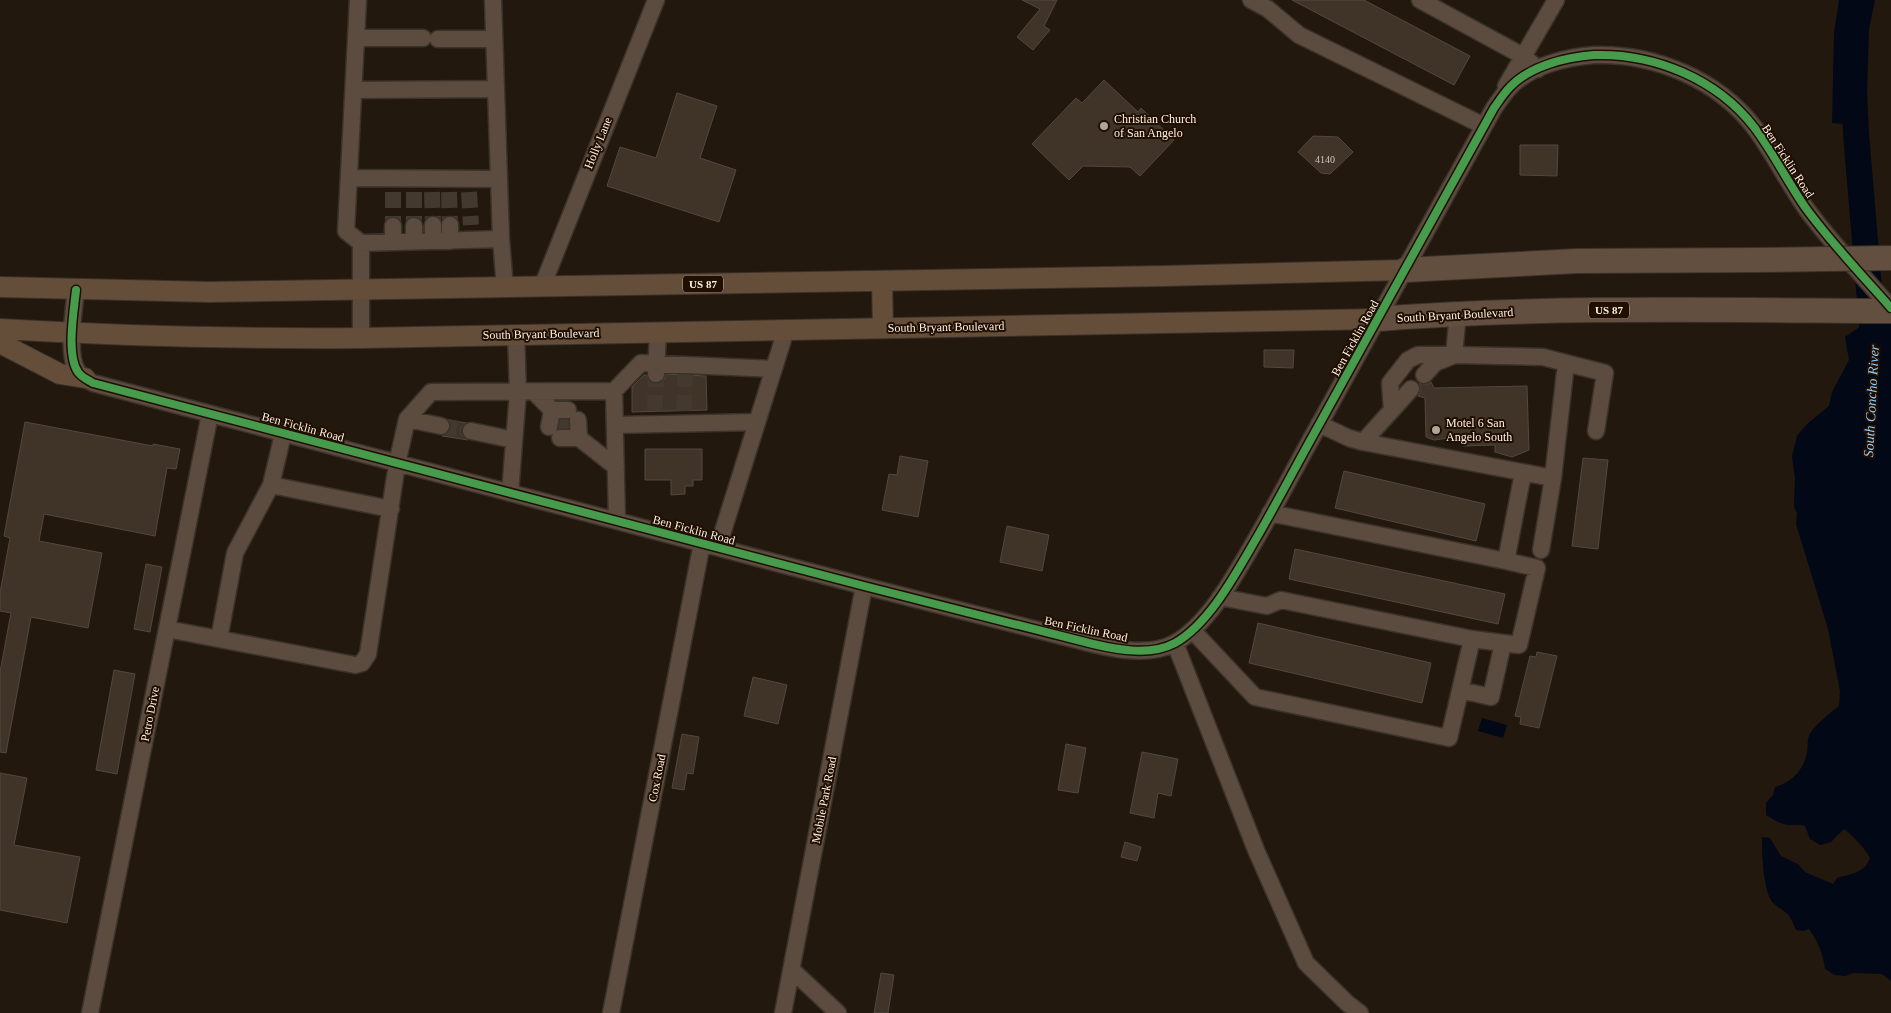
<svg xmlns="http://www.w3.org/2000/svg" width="1891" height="1013" viewBox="0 0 1891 1013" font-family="Georgia,serif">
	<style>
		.water { fill: #030816 }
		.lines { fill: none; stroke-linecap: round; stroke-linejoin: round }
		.river { stroke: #030816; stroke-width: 26 }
		.building { fill: #403429; stroke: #514840 }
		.minor-tunnel { stroke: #43392e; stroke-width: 16; stroke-dasharray: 16 8; stroke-linecap: butt }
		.minor-casing { stroke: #3b322a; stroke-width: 19 }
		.major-casing { stroke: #3b322a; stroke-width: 22 }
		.highway-casing { stroke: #3b322a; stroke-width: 26 }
		.minor { stroke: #5c4c40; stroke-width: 16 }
		.major { stroke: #644e3a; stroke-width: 20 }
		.highway { stroke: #634f40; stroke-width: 24 }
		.highway-bridge-casing { stroke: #3b322a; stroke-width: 26; stroke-linecap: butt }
		.highway-bridge { stroke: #634f40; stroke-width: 24 }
		.cycleway-casing { stroke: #200f00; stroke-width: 11 }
		.cycleway { stroke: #469c4c; stroke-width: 8 }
		.poi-dot { fill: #b1a59a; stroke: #200f00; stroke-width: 2 }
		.labels { text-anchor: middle; stroke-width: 4; stroke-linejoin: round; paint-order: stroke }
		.number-label { font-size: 10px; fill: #cec2b7 }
		.shield { fill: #200f00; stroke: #bbada1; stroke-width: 1 }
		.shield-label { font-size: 11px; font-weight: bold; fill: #fef1e6 }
		.poi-label { font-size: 12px; fill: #fef1e6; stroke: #200f00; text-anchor: start }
		.street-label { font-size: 12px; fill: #fef1e6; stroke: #200f00 }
		.water-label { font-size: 14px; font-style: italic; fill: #93cafd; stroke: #200f00 }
	</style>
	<rect width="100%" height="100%" fill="#22180e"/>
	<path class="water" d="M1839,0H1875L1869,29L1866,126L1832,123L1834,33Z
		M1881,318L1891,320V981L1882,974L1854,973L1845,976L1835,975L1825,969C1823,953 1818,942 1809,929L1803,931L1796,930C1794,926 1792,920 1789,916C1785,910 1775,907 1771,900C1763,887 1762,853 1762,837L1770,838L1781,856L1798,864L1805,872L1833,884L1837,878C1851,874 1865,873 1870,858C1864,847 1854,837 1844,829L1831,842L1820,845L1810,839L1805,826C1799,824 1795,825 1789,825C1780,824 1774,820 1766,815V803L1773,795L1775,787C1793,782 1804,769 1807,752C1808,747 1807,741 1809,736C1813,726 1830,713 1839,706L1840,691L1828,629L1796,524L1797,513L1794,507L1795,479L1792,456L1797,436L1807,424L1829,406L1832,392L1849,360L1845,337L1864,324Z
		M1482,718L1507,725L1503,738L1478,731Z"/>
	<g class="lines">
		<path class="river" d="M1854,90L1856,134L1873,336"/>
	</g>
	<path class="building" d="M1022,0H1057L1044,26L1050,30L1033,50L1017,37L1040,9Z
		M1292,0H1364L1470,56L1454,85Z
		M1104,80L1138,112L1141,108L1174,140L1140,176L1130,167L1083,166L1069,180L1032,144L1076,98L1082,103Z
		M677,93L717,106L700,158L736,170L719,222L607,186L620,147L656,158Z
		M1313,136L1338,137L1353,152L1330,174L1321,173L1298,152Z
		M1520,145H1558L1557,176L1520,175Z
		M1264,350H1294L1293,368L1264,367Z
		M666,374L706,376L707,410L632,412V387L644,375H646L650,382L656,384L664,380Z
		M1431,382L1434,388L1527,386L1529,450L1512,457L1495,452V445L1463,446V436L1434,440L1426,437L1425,398L1418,396L1421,391L1419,383L1427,385Z
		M449,420L466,423L461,428V434L468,440L442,436L448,433L451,428Z
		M25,422L153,446V444L180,449L176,469L167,468L155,536L44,514L39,541L102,553L88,628L31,617L6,753L0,752V672L11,613L0,611V593L10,538L4,536Z
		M645,449H702V480H693V486H685V494L671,495V480H645Z
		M900,456L928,461L918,517L882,510L889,474L897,475Z
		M1583,458L1608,460L1598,549L1572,546Z
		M1344,471L1485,504L1476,541L1335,508Z
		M1007,526L1049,535L1042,571L1000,562Z
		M1295,549L1505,594L1498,624L1289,579Z
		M146,564L162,567L150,632L134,629Z
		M1258,623L1431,663L1422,703L1249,663Z
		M1537,652L1557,656L1539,728L1520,724L1521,717L1515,716L1530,656L1536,657Z
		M114,670L135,674L117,774L96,770Z
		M753,677L787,685L778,724L744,716Z
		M682,734L699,737L693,774L687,773L684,790L672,788Z
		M1066,744L1086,748L1078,793L1058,790Z
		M1142,752L1178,759L1171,796L1158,793L1154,818L1130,813Z
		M0,773L27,778L14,845L80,857L67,923L0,910Z
		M1125,842L1141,847L1137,861L1121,857Z
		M881,973L894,975L888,1013H874Z"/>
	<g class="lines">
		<path class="minor-tunnel" d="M393,192V226
			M414,192V226
			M432,192L433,225
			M449,192L450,225
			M469,192L471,225
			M655,411L656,374
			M684,411L685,374
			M559,417L569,428
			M441,426L471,431"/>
		<g class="minor-casing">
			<path id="minor" d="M358,0L346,231L361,243
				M493,0L501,239
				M1251,0L1268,9L1299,35L1484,126
				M1420,0L1523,56L1538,69
				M356,38H423
				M438,39H494
				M1506,86L1556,0
				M354,90L496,89
				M349,178L499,179
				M433,225V241
				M450,225V241
				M393,226V242
				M414,226V241
				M542,287L656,0
				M76,290C74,310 66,355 78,372C81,377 88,380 93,383L864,586L1093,644C1118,650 1151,656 1175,643C1210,623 1236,573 1256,539C1278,501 1298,462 1320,423C1378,318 1436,213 1494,108C1499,101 1504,93 1510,87C1530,66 1566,57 1594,55C1654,53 1717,79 1754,127C1773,152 1787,181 1805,207C1831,243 1862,275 1891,308
				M361,338V243L501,239L505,288
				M1566,363L1605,373L1596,431
				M656,374L658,332
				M1424,375L1435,363L1452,356
				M614,391L641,363L773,369
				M534,392L552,410L549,427
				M552,410H568
				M1392,410L1390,383L1408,360L1418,355H1454
				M407,419L441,426
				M578,420L579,438
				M1319,424L1349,438L1363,442L1553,478L1566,363L1543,357L1454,355L1458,313
				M615,425L757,422
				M471,431L514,440
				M560,438H579L616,467
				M1363,442L1411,389
				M271,485L283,434
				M510,493L518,392L516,334
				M1270,513L1506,561L1523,473
				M718,547L786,330
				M1541,550L1553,478
				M1220,597L1267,606L1281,600L1472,639
				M167,629L355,665L362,663L368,654L397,464L407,419L431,392L614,391L617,521
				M1192,630L1255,697L1449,738L1472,639L1519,645L1537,568L1506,561
				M219,639L235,553L271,485L391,509
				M1175,643L1256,850L1306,963L1347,1003L1360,1013
				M1460,690L1491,697L1503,643
				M792,970L838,1013
				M90,1013L210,414
				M611,1013L702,543
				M783,1013L864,586"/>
		</g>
		<g class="major-casing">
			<path id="major" d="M882,281L883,328
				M0,287L209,292L1163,276L1405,270
				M0,329C120,336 240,339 361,338L1378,319
				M0,343L60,374L85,378"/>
		</g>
		<g class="highway-casing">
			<path id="highway" d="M1405,270L1577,261L1756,260
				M1378,319C1549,306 1720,310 1891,311"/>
		</g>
		<use href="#minor" class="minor"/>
		<use href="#major" class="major"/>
		<use href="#highway" class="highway"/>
		<g class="highway-bridge-casing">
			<path id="highway-bridge" d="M1756,260L1891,258"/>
		</g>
		<use href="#highway-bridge" class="highway-bridge"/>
		<g class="cycleway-casing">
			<path id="cycleway" d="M76,290C74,310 66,355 78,372C81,377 88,380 93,383L864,586L1093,644C1118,650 1151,656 1175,643C1210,623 1236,573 1256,539C1278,501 1298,462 1320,423C1378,318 1436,213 1494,108C1499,101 1504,93 1510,87C1530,66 1566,57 1594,55C1654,53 1717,79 1754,127C1773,152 1787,181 1805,207C1831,243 1862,275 1891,308"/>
		</g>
		<use href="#cycleway" class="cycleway"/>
	</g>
	<g class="poi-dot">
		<circle cx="1104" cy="126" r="5"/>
		<circle cx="1436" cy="430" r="5"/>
	</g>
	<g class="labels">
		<g class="number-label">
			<text x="1325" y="163">4140</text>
		</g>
		<g class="shield">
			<rect x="683" y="275.5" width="40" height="17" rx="4"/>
			<rect x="1589" y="301.5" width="40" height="17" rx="4"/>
		</g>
		<g class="shield-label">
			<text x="703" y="288">US 87</text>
			<text x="1609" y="314">US 87</text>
		</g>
		<g class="poi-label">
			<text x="1114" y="123">Christian Church<tspan x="1114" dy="14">of San Angelo</tspan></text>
			<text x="1446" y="427">Motel 6 San<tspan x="1446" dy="14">Angelo South</tspan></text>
		</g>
		<g class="street-label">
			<text transform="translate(598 143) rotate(-68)" y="4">Holly Lane</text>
			<text transform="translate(1788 161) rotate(57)" y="4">Ben Ficklin Road</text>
			<text transform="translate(1455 315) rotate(-3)" y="4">South Bryant Boulevard</text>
			<text transform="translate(946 327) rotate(-1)" y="4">South Bryant Boulevard</text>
			<text transform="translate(541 334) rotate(-1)" y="4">South Bryant Boulevard</text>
			<text transform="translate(1355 338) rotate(-61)" y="4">Ben Ficklin Road</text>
			<text transform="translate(303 427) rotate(15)" y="4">Ben Ficklin Road</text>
			<text transform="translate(694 530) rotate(15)" y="4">Ben Ficklin Road</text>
			<text transform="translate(1086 629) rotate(12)" y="4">Ben Ficklin Road</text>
			<text transform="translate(150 714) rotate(-79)" y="4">Petro Drive</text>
			<text transform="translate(657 778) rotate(-79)" y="4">Cox Road</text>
			<text transform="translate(824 800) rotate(-79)" y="4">Mobile Park Road</text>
		</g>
		<g class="water-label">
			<text transform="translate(1871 401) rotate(-87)" y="5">South Concho River</text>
		</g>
	</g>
</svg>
